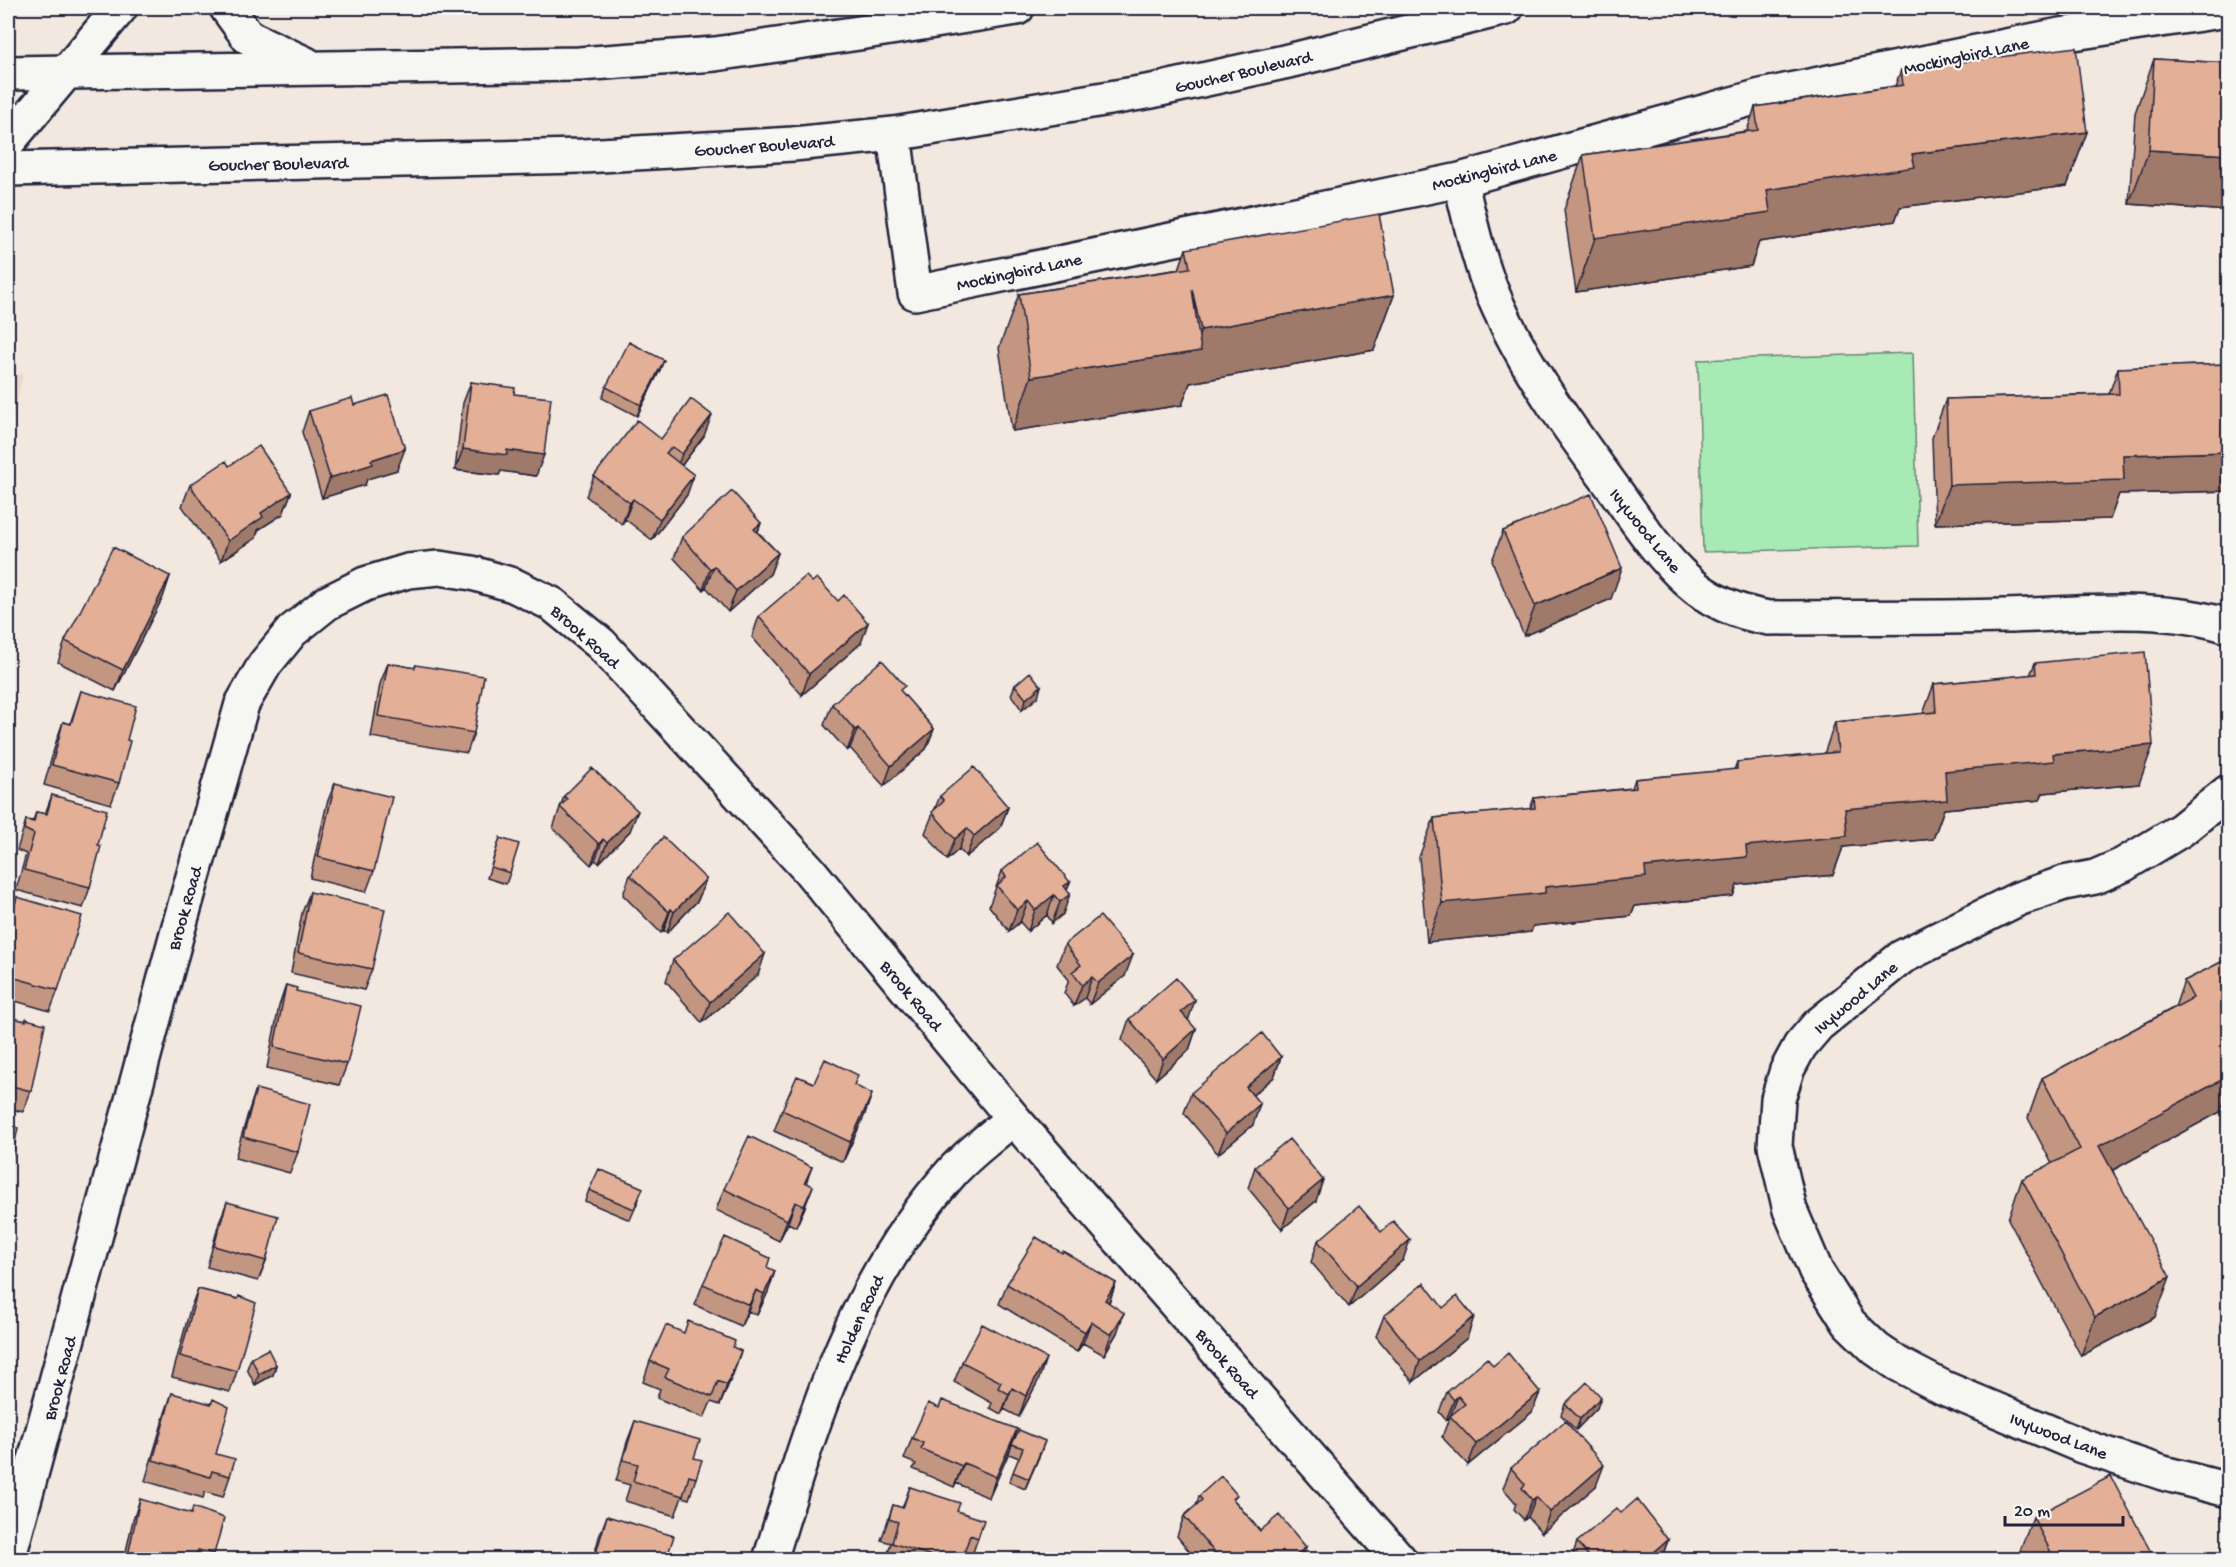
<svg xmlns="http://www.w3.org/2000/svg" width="2236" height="1567" viewBox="0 0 2236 1567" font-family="'Gochi Hand',sans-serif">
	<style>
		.built { fill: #eed7ca }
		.green { fill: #a8eab3; stroke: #658677; stroke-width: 1.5 }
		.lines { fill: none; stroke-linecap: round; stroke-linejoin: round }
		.minor-casing { stroke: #22223b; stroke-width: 38 }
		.secondary-casing { stroke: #22223b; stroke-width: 38 }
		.minor { stroke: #f6f6f2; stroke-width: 33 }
		.secondary { stroke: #f6f6f2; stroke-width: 33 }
		.wall { fill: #c39682; stroke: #22223b; stroke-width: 1.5 }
		.shaded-wall { fill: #9f7a6a; stroke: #22223b; stroke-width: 1.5 }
		.building { fill: #e3af97; stroke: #22223b; stroke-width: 1.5 }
		.labels { text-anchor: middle; stroke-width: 4.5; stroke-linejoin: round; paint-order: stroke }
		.street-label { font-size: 18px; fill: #22223b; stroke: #f6f6f2 }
	</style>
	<rect width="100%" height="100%" fill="#f2e8e0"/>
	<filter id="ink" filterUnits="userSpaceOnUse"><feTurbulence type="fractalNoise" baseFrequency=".0167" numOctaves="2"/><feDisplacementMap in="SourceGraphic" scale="12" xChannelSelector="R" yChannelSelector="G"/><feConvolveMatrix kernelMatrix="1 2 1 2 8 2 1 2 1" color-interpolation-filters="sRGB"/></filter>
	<g filter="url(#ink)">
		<path class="built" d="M23,373L8,444V378Z"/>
		<path class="green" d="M1913,353L1918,546L1703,552L1698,360Z"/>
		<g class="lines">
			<g class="minor-casing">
				<path id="minor" d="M894,134L915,293L1460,180L1761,96L2060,35L2228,10
					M1460,180C1470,219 1478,260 1494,297C1524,367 1569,428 1614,489C1636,520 1659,555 1688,581C1711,602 1738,613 1769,618C1848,617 1927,618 2006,616C2079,614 2159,604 2228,626
					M2228,792L2181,830L2123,865L2095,877L2064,883L2018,899L1902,957L1818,1025L1800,1046L1787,1070L1778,1099L1775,1146L1790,1210L1816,1271L1849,1323L1876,1349L1898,1364L1944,1388L2082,1446L2163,1473L2228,1490
					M8,1560L176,937L242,704L265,664L292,631L327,603L365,584L408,571L439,568L472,573L513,585L552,604L601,644L809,870L1013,1118L1400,1560
					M770,1560C813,1420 852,1283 952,1172C970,1152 993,1136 1013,1118"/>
			</g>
			<g class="secondary-casing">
				<path id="secondary" d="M227,8L248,37L306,64
					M8,73L579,64L715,54L859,33L1017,8
					M8,142L120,8
					M8,169L583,156L793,144L894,134L1152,91L1284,62L1506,8"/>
			</g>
			<use href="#minor" class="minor"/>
			<use href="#secondary" class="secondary"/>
		</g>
		<path class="wall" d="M2154,59L2229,63V211L2129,204L2135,113Z
			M1901,70L2087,132L2067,186L1900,207L1895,221L1759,242L1751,266L1576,292L1564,210L1583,155L1747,131L1755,107L1895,86Z
			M1186,249L1394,295L1374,350L1190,383L1182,405L1012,431L999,348L1019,294L1179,269Z
			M2229,364V491L2119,494L2110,519L1935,524L1932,438L1946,399L2109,394L2118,368Z
			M660,370L637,416L602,398L606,387Z
			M471,382L514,394L536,476L501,471L499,475L455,470L463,403Z
			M354,405L397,470L367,479L365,485L322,498L302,432L309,411Z
			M704,436L682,465L687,495L652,540L625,519L622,524L586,496L594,476L661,439Z
			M229,466L291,493L283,514L258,530L256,538L221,561L182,506L190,485Z
			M761,523L758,532L778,553L770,574L728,612L706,587L703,590L674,558L682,537Z
			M1503,531L1611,599L1524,636L1492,561Z
			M170,576L163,597L115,691L58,662L65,641Z
			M759,616L861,643L802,695L752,637Z
			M388,663L414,668L416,665L474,733L467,753L371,737L380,684Z
			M2035,663L2139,784L2043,793L2040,800L1944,809L1933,839L1843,847L1833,875L1737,885L1733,896L1635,906L1631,916L1533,926L1531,932L1427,942L1419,857L1434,818L1530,809L1534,798L1632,788L1635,779L1734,770L1737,762L1824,754L1835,722L1923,714L1934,684L2030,675Z
			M1015,685L1038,697L1022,710L1011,695Z
			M81,691L127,740L119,783L111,804L44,785L56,742L63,722L70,724Z
			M902,693L934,729L926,749L884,786L850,748L847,751L824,725L832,704Z
			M335,783L374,871L366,892L310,878L327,803Z
			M52,795L98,845L90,887L83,908L16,890L26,854L17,850L26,820L33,821L36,812L45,814Z
			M564,796L630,831L599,863L595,860L591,865L553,828Z
			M940,796L1008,807L1000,828L966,857L959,849L947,860L925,833Z
			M500,838L510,873L506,884L487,878Z
			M1002,871L1070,882L1067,889L1063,914L1052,923L1047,915L1028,931L1020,922L1009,931L989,906Z
			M630,875L706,879L698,900L667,933L664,930L661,933L623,895Z
			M310,892L372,969L364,990L291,973L302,913Z
			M17,897L58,990L50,1011L8,999V925Z
			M1065,944L1125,976L1090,1004L1085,998L1074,1006L1064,993L1069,980L1057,965Z
			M2229,958V1090L2220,1112L2113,1170L2155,1317L2081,1356L2008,1219L2022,1179L2052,1164L2028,1118L2042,1078L2175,1007L2184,981Z
			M673,960L758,975L702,1023L666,981Z
			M286,985L296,991L347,1064L339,1085L267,1068L279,1006Z
			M8,1017L25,1021L26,1019L31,1091L23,1112L8,1108Z
			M1129,1019L1196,1029L1189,1050L1156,1079L1122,1040Z
			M1281,1057L1274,1077L1253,1095V1125L1218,1154L1184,1113L1191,1093Z
			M814,1083L855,1085L865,1114L843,1162L774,1131L782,1110Z
			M256,1089L298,1152L290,1173L235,1158L249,1110Z
			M812,1167L806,1183L805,1207L796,1227L788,1223L779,1241L716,1210L724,1189Z
			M1255,1167L1316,1201L1282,1229L1248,1188Z
			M589,1190L639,1199L630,1220L585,1201Z
			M227,1202L266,1261L258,1281L207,1267L219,1223Z
			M1318,1241L1403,1260L1349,1307L1311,1262Z
			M1062,1253L1116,1283L1109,1303L1117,1333L1104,1355L1083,1343L1077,1352L999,1304L1007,1284Z
			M775,1271L768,1292L757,1315L748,1311L741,1326L695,1305L703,1284Z
			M198,1289L238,1299L239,1296L237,1371L230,1392L172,1377L190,1309Z
			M1384,1316L1467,1338L1413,1382L1376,1336Z
			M684,1333L733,1348L741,1351L720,1405L711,1402L704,1418L657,1398L660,1389L643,1382L650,1361Z
			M251,1358L276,1365L273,1375L255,1385L247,1369Z
			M962,1362L1039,1379L1019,1417L1004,1409L1001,1414L990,1408L992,1403L954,1382Z
			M1493,1366L1540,1392L1532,1412L1468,1465L1442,1437L1449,1418L1446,1420L1439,1412L1447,1392Z
			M172,1393L216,1454L230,1476L223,1497L205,1492L203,1498L145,1481L165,1413Z
			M1565,1404L1597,1408L1576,1430L1561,1415Z
			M939,1408L1017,1429L1010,1450L989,1498L956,1483L954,1487L913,1469L916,1464L904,1459L912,1438Z
			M635,1421L694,1458L696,1478L689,1499L682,1497L675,1516L625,1501L630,1485L616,1481L627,1442Z
			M1012,1444L1041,1452L1025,1489L1009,1482L1019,1458L1009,1454Z
			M1511,1468L1596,1486L1542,1533L1528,1517L1524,1520L1514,1509L1516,1503L1503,1488Z
			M910,1487L957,1511L978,1538L971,1558L963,1556L962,1560H886L891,1543L881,1540L886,1526L893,1505L902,1508Z
			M1199,1496L1235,1501L1260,1531L1306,1547L1301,1560H1196L1177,1536L1184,1516L1196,1506Z
			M140,1499L214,1554L212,1560H124L133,1520Z
			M1621,1513L1668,1540L1661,1560H1571L1577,1542Z
			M607,1516L668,1554L675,1560H593L599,1537Z
			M2033,1517L2155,1560H2020L2018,1556Z"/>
		<path class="shaded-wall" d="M2087,132L2067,186L1900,207L1895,221L1759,242L1751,266L1576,292L1595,238L1767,190L1912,154Z
			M2149,150L2229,155V211L2129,204Z
			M1394,295L1374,350L1190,383L1182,405L1012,431L1031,377L1193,352L1201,330Z
			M664,360L660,370L637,416L641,405Z
			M712,415L704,436L674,475L682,454Z
			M405,449L397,470L367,479L365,485L322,498L330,478L371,460Z
			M463,449L507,450L544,455L536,476L501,471L499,475L455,470Z
			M2229,452V491L2119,494L2110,519L1935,524L1949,485L2123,455Z
			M694,475L687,495L652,540L660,519Z
			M291,493L283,514L258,530L256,538L221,561L228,541L261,513Z
			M633,499L625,519L622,524L630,503Z
			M761,523L753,544L754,529Z
			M778,553L770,574L728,612L736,591Z
			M714,566L706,587L703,590L710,569Z
			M1622,568L1611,599L1524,636L1535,606Z
			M170,576L163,597L115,691L123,670Z
			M868,623L861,643L802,695L809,674Z
			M1041,686L1038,697L1022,710L1026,699Z
			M858,728L850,748L847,751L855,730Z
			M934,729L926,749L884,786L891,766Z
			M2153,745L2139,784L2043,793L2040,800L1944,809L1933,839L1843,847L1833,875L1737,885L1733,896L1635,906L1631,916L1533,926L1531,932L1427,942L1442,903L1545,887L1746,846L1845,809L1945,771L2053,754Z
			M1008,807L1000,828L966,857L974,836Z
			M638,811L630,831L599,863L607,843Z
			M967,828L959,849L947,860L955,839Z
			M603,839L595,860L591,865L599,844Z
			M706,879L698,900L667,933L674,912Z
			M1070,882L1063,899L1070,894L1063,914L1052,923L1060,902L1064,886Z
			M1054,895L1047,915L1028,931L1035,910Z
			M1028,901L1020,922L1009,931L1017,910Z
			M671,909L664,930L661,933L669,912Z
			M765,954L758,975L702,1023L710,1002Z
			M1133,955L1125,976L1090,1004L1098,983Z
			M1092,977L1085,998L1074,1006L1082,985Z
			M1195,1000L1188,1021L1181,1012Z
			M1196,1029L1189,1050L1156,1079L1163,1059Z
			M2229,1055V1090L2220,1112L2085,1185L2099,1146Z
			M1281,1057L1274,1077L1238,1107L1246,1087Z
			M872,1094L865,1114L843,1162L850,1142Z
			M1260,1104L1253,1125L1218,1154L1226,1133Z
			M1323,1180L1316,1201L1282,1229L1289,1208Z
			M813,1186L805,1207L796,1227L804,1206Z
			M795,1202L788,1223L779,1241L787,1220Z
			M1410,1240L1403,1260L1349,1307L1357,1286Z
			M775,1271L768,1292L757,1315L764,1294Z
			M2170,1277L2155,1317L2081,1356L2095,1317Z
			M1116,1283L1108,1304L1105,1300Z
			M756,1290L748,1311L741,1326L749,1305Z
			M1124,1313L1117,1333L1104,1355L1111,1335Z
			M1474,1317L1467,1338L1413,1382L1420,1361Z
			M1091,1322L1083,1343L1077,1352L1085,1332Z
			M741,1351L734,1372L720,1405L727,1385Z
			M1046,1358L1039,1379L1019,1417L1026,1396Z
			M276,1365L273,1375L255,1385L259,1374Z
			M1012,1388L1004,1409L1001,1414L1009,1394Z
			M1540,1392L1532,1412L1468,1465L1476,1444Z
			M1458,1396L1450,1417L1446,1420L1454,1400Z
			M1601,1397L1597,1408L1576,1430L1580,1419Z
			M1017,1429L1010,1450L989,1498L996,1477Z
			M1045,1441L1041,1452L1025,1489L1029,1479Z
			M964,1463L956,1483L954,1487L962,1466Z
			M1604,1465L1596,1486L1542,1533L1550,1512Z
			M1536,1497L1528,1517L1524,1520L1532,1500Z
			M1668,1540L1661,1560H1645Z
			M1306,1547L1301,1560H1290Z"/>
		<path class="building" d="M2076,47L2087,132L1912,154L1915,167L1767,190L1770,212L1595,238L1583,155L1758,130L1755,107L1903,85L1901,70Z
			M2154,59L2229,63V155L2149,150Z
			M1379,214L1394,295L1201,330L1192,289L1201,351L1031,377L1019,294L1190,268L1186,249Z
			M629,342L664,360L641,405L606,387Z
			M2229,364V452L2123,455L2124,480L1949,485L1946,399L2119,394L2118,368Z
			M471,382L515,388L514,394L551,398L544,455L507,450V455L463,449Z
			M388,395L405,449L371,460L373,464L330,478L309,411L352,398L354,405Z
			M691,399L712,415L682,454L672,447L666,453L694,475L660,519L633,499L630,503L594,476L637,420L661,439Z
			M259,446L291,493L261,513L263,517L228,541L190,485L226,461L229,466Z
			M732,491L761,523L754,529L778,553L736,591L714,566L710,569L682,537Z
			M1591,494L1622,568L1535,606L1503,531Z
			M113,547L170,576L123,670L65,641Z
			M806,576L812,582L817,578L838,601L844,595L868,623L809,674L759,616Z
			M2145,652L2153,745L2053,754L2054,761L1945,771L1947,800L1845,809L1847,836L1746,846L1747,857L1645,867L1646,877L1545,887V893L1442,903L1434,818L1535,808L1534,798L1636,788L1635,779L1737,769V762L1838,752L1835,722L1936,712L1934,684L2036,674L2035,663Z
			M882,660L905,686L900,690L934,729L891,766L858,728L855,730L832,704Z
			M388,663L415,668L416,665L484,676L474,733L378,716Z
			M1030,672L1041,686L1026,699L1015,685Z
			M81,691L136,706L127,740L130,741L119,783L52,765L63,722L71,724Z
			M974,767L1008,807L974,836L967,828L955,839L932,812L944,801L940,796Z
			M592,768L638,811L607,843L603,839L599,844L560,807L567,799L564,796Z
			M335,783L392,797L374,871L318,857Z
			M52,795L107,810L98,845L101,846L90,887L24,870L34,834L24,829L26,820L34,822L36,812L47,814Z
			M663,837L706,879L674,912L671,909L669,912L630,875Z
			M500,838L519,844L510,873L491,867Z
			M1037,842L1070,882L1064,886L1070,894L1060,902L1054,895L1035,910L1028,901L1017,910L997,886L1006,877L1002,871Z
			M310,892L385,909L372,969L298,953Z
			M17,897L82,916L58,990L8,976V955L11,942L8,941V930Z
			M729,912L765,954L710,1002L673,960Z
			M1100,916L1133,955L1098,983L1092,977L1082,985L1072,972L1081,965L1065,944Z
			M2229,958V1055L2226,1056L2229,1061V1076L2099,1146L2170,1277L2095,1317L2022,1179L2080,1149L2042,1078L2193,998L2184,981Z
			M1176,978L1195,1000L1181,1012L1196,1029L1163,1059L1129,1019Z
			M286,985L297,988L296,991L361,1006L347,1064L274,1047Z
			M8,1017L26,1021V1019L45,1024L31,1091L8,1085Z
			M1262,1033L1281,1057L1246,1087L1260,1104L1226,1133L1191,1093Z
			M825,1059L858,1075L854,1085L872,1094L850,1142L782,1110L797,1076L814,1083Z
			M256,1089L310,1104L298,1152L243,1137Z
			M8,1125L18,1128L8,1176Z
			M749,1136L812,1167L805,1182L813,1186L804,1206L795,1202L787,1220L724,1189Z
			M1289,1139L1323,1180L1289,1208L1255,1167Z
			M599,1169L643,1188L634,1209L589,1190Z
			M227,1202L278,1216L266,1261L214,1246Z
			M1359,1206L1381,1232L1393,1221L1410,1240L1357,1286L1318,1241Z
			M725,1237L770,1258L767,1267L775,1271L764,1294L756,1290L749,1305L703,1284Z
			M1036,1237L1062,1253L1063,1251L1116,1283L1105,1300L1124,1313L1111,1335L1091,1322L1085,1332L1007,1284Z
			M1424,1283L1443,1308L1457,1296L1474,1317L1420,1361L1384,1316Z
			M198,1289L238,1299L239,1296L256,1303L237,1371L180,1356Z
			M688,1321L735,1341L733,1347L741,1351L727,1385L718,1381L712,1397L665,1377L669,1369L650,1361L666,1325L684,1333Z
			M982,1324L1046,1358L1026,1396L1012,1388L1009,1394L998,1388L1001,1382L962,1362Z
			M268,1349L276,1365L259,1374L251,1358Z
			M1508,1353L1540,1392L1476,1444L1450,1416L1465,1404L1458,1396L1454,1400L1447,1392L1487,1358L1493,1366Z
			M1587,1382L1601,1397L1580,1419L1565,1404Z
			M172,1393L211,1404L213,1399L229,1407L216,1454L235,1459L230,1476L212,1471L210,1477L153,1460Z
			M942,1400L1017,1429L996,1477L964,1463L962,1466L921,1449L923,1443L912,1438L928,1403L939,1408Z
			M635,1421L700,1440L694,1458L702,1460L696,1478L689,1476L683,1496L633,1481L638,1464L623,1460Z
			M1565,1421L1604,1465L1550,1512L1536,1497L1532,1500L1522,1488L1525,1484L1511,1468Z
			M1019,1430L1045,1441L1029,1479L1013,1472L1023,1448L1012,1444Z
			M1221,1476L1237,1495L1233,1499L1260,1531L1279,1515L1306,1547L1290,1560H1221L1184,1516L1202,1500L1199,1496Z
			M2111,1476L2155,1560H2055L2033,1517Z
			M910,1487L960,1503L957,1511L984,1520L978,1538L970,1535L962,1560H944L892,1543L898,1522L889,1519L893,1505L903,1508Z
			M140,1499L191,1514L193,1507L224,1518L214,1554L198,1550L195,1560H127Z
			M1637,1499L1668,1540L1645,1560H1592L1577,1542L1617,1508L1621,1513Z
			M607,1516L674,1536L668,1554L676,1557L675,1560H594Z"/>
	</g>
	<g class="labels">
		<g class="street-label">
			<text transform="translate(1966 55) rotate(-12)" y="6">Mockingbird Lane</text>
			<text transform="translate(1243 71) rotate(-13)" y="6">Goucher Boulevard</text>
			<text transform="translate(764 145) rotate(-4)" y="6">Goucher Boulevard</text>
			<text transform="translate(278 163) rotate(-1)" y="6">Goucher Boulevard</text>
			<text transform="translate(1494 169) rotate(-14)" y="6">Mockingbird Lane</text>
			<text transform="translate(1019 271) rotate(-12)" y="6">Mockingbird Lane</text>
			<text transform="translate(1646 530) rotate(51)" y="6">Ivywood Lane</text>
			<text transform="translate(586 636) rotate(42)" y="6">Brook Road</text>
			<text transform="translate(184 908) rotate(-74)" y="6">Brook Road</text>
			<text transform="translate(912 995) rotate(50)" y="6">Brook Road</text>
			<text transform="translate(1855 997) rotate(-40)" y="6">Ivywood Lane</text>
			<text transform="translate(858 1319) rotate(-65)" y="6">Holden Road</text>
			<text transform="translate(1228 1363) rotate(49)" y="6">Brook Road</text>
			<text transform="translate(59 1378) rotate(-75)" y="6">Brook Road</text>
			<text transform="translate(2059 1435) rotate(21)" y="6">Ivywood Lane</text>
		</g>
	</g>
	<rect width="2236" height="1567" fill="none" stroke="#f6f6f2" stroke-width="30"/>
	<rect x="15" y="15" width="2206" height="1537" fill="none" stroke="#22223b" stroke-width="2" filter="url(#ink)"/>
	<path d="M2005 1516v9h118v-9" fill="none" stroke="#22223b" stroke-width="3"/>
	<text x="2014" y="1516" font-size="18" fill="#22223b" stroke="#f6f6f2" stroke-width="4.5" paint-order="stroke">20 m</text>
</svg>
